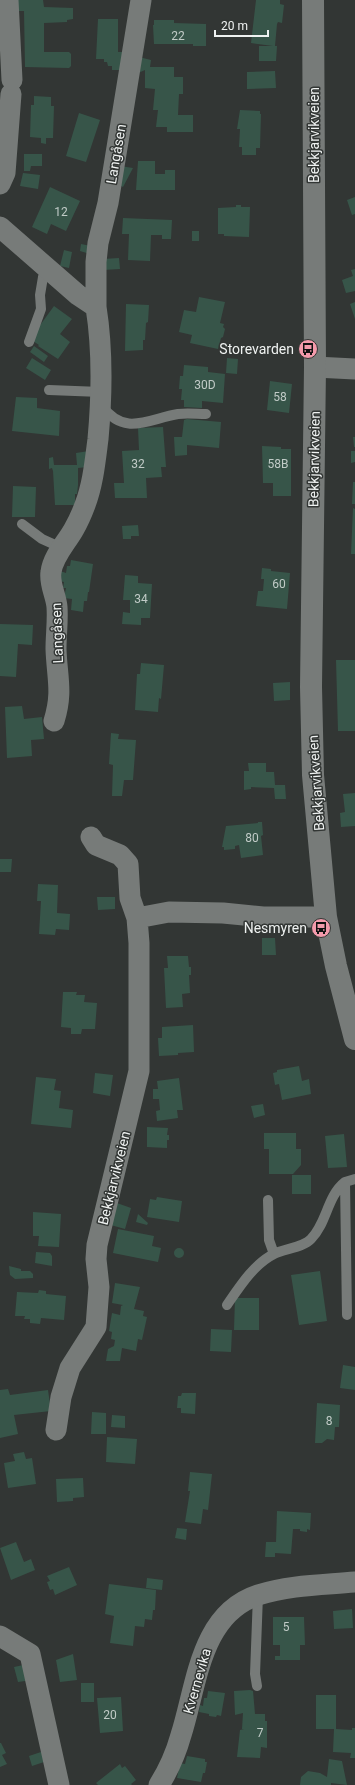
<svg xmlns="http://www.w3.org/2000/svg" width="355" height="1785" viewBox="0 0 355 1785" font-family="Roboto,sans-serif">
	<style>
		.building { fill: #375549 }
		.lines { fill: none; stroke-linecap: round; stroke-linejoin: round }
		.lane { stroke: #777b79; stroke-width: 10 }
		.street { stroke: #777b79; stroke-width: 21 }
		.secondary { stroke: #777b79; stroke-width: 22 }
		.labels { text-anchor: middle; stroke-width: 3; stroke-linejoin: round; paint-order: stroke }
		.number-label { font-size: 12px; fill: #c1cbc7 }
		.street-label { font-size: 14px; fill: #eff2f1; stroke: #323634 }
		.poi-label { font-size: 14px; fill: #eff2f1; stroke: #323634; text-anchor: end }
	</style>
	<rect width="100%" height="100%" fill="#323634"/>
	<path class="building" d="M18,0H43L44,7L73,8V19L67,20V22L44,23V52H69L71,54V66L69,68L25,67L24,11H18Z
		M256,0H280V4L284,5L282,23L278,22L277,24L275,46H277L276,61H259V46H273L251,43Z
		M98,19H118V52H126L125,70H112V66H108L107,62H104V59H96Z
		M154,20H174V23L206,24V46H193V44H154L153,25H154Z
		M139,57L151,60L150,67H174V77H183V94H179L178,115H193V132H167V127H156L158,110H153L155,89L145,88V70L136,74Z
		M275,71L276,88L247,89V72Z
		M34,96L51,97V106H54L53,138H46V144L41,143V138L30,137L31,105H34Z
		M240,110L260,111V114H261L260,148H256V155H242V147H239L240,129H237Z
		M79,113L100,120L86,162L66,156Z
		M24,154H42V166H31L30,171H24Z
		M138,161H155V174H165V170H175V190H136Z
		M120,166L133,168L123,187L115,183Z
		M23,173L40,175L38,189L20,186Z
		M50,187L80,201L66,231L51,224L47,234L32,227Z
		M355,197V214L352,215L347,200Z
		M236,205H241V207H250L249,237L224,236V234H218V208L236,207Z
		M123,218L172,220L171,239H162V235H151L150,261L128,260L129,234H122Z
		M192,231H199V241H192Z
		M81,244L91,246L90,254L80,251Z
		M64,250L72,252L69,268L60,266Z
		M119,258L120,269L103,270V259Z
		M355,269V291L346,293L342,280L353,276L351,270Z
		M199,297L225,302L220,323L224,324L223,327L225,329L223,337L221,338L218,349L190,343L192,335L179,332L184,310L196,312Z
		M355,302V319L350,304Z
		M126,304L149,305L148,322L146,323L145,340H143V350L125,351Z
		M54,306L72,319L60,334L70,342L58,359L38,346L39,345L30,339Z
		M34,346L48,356L44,362L30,352Z
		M32,358L51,370L45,380L26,368Z
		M227,358L238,359L237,374L226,373Z
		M184,365L208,367V372L225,374L223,403L202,401V408L184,407V400H181L182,389H179L180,376H183Z
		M270,381L292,384L289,413L267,410Z
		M16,397L37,398V408L60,411L59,436L12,431Z
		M187,419L221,422L219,448L187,445V455L175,456L174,437H182L184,420Z
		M163,427L166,467H161L162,477L146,478L147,498H115L114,483H124L122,451L139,450L138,428Z
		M353,437H355V447H354Z
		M262,446L281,447V449H291V496H273V483H263Z
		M89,451L87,467L78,468V485L77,494H75V505H55L53,471L52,468L49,469V458L53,457L54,465H77L76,453Z
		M351,451H355V462L351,463Z
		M353,482H355V504H352Z
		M13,486L36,487L35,517H12Z
		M353,508L355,509V554H351Z
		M138,525L139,536H131V539H123L122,526Z
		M71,560L93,564L89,592H88L87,601H84L83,612L71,610L72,599L64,598L66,588H63L64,582L59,581L60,571L66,573L67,566H70Z
		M262,568L271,569V571L290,573L287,609L256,606L258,591H263L264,579H261Z
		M125,575L138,576V583L152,584L150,618H141V625L122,624L123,612L130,613V600H123Z
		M0,624L33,625L32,645L18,644L16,677L0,676Z
		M336,660H355V731H338Z
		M141,663L164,665L161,699L159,698L158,712L135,710L137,674H140Z
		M290,682V700L274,701L273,683Z
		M22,706L24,719L42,717L44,739L31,740L32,756L7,758L5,707Z
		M111,733L119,734L118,739L136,740L133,780H124L122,796H112L113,765L109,764Z
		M248,763H266V772H274L275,785H285L286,799H275L274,788L251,787V789L244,790V771H249Z
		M355,793V826L341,827L340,813L345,812L343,794Z
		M258,822H262L263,835L261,836L263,855L241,858L239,845L235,846V849L224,850V847H222L226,826L258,823Z
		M0,859H12L11,872H0Z
		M38,884L58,885L57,913L70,914L69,930L56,929L55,935L39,934L41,901H37Z
		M97,897H115V909L98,910Z
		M262,938H275L276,955H262Z
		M167,956H188L189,967H191V975H189L190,993L182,994L183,1007L166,1008L164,968H168Z
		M63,992H77L76,995H85L84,1002L97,1003L95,1029H82L81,1034H71V1028L61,1027Z
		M193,1025L194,1052L178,1053V1055L159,1056L158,1038H162V1027Z
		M299,1066L302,1081L309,1079L311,1094L282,1100L279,1084L275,1085L273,1073L277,1072V1070Z
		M95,1073L113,1075L110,1096L93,1093Z
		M36,1077L56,1079L54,1090L61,1091L59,1108L73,1110L71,1128L31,1124Z
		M179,1078L183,1110H177L178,1118L157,1121L156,1111L160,1110L159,1099H153V1089H158L157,1081Z
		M263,1104L265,1115L254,1118L251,1106Z
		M147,1127L168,1128L167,1135H169V1140H167V1148L147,1147Z
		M264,1133H296V1149H301V1165L293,1174H269V1149H264Z
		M344,1134L347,1167L328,1168L325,1136Z
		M292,1175H311V1194H292Z
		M157,1197L182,1201L179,1222L147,1217L150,1199L156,1200Z
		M114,1202L131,1208L125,1229L107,1224Z
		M33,1212L61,1214L59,1247L38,1246L39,1236H33Z
		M138,1214L148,1223L147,1225L136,1222Z
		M118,1229L154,1236L152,1246L161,1248L158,1262L113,1253Z
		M174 1253a5 5 0 1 1 10 0a5 5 0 1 1-10 0Z
		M36,1252L50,1253L52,1256V1266L35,1263Z
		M9,1266L21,1269V1271H30L33,1274V1278L15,1279L10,1275Z
		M320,1271L327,1321L299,1325L291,1275Z
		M115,1283L140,1287L134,1309L144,1311L143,1316L147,1317L142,1340L138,1339L136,1351L122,1348L120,1361H106L108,1349L114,1346L115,1340L111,1339L112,1332L109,1331L112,1313L120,1315L121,1306L123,1305L112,1303Z
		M39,1290L46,1291V1294L66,1296L64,1320L41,1318L40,1324L30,1323V1319H24L25,1316H15L17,1292L38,1293Z
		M235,1298H259V1330H234Z
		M211,1329L232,1330L231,1352L210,1351Z
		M343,1365L355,1367V1390L340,1388Z
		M8,1389L10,1395L48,1390L51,1411L14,1415L18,1434L0,1438V1390Z
		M182,1393H196L195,1414L181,1413V1408H177L178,1396H181Z
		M317,1403L340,1405L339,1427H335L334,1440L327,1439L322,1443H315Z
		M92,1412L106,1413V1434H91Z
		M112,1415L125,1416V1428L111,1427Z
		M107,1437L137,1439L135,1464L106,1462Z
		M24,1452L26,1459L32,1458L36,1484L8,1488L4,1463L15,1461L13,1454Z
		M190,1472L212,1474L208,1510L203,1509L201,1524L185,1522L190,1491H188Z
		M83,1478L84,1497L73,1498V1501L57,1502L56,1479Z
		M277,1511L311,1513L310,1530L307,1529V1532L300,1531V1529H293L291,1554L275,1553V1557H265L266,1542H276Z
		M177,1528L187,1529L186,1540L175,1538Z
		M16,1542L24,1562L31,1559L35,1570L11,1580L0,1548Z
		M69,1567L77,1585L55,1595L53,1589L50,1590L47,1582L50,1581L47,1576Z
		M147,1578L163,1580L162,1590L146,1588Z
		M109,1584L156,1590L155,1610H153L152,1620L145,1619L144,1627L135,1626L133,1646L110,1643L114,1616L105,1614Z
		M352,1609L353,1628L334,1629L333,1611Z
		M273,1617H304L305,1645H300V1660H275V1656H280V1645H273Z
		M73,1654L77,1680L60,1682L56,1660Z
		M28,1664L32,1680L18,1682L14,1667Z
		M81,1683H94V1702H81Z
		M250,1690L253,1691L255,1714H265V1721H267V1748L261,1747L260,1758L237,1757L240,1730L244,1729H242L243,1713L235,1715L234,1691Z
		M208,1691L225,1693L221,1716L217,1715L216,1717L209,1716V1714L199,1712L200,1705L203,1706L204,1698H207Z
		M316,1695H336V1729L352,1730V1728H355V1758H350L351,1753L333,1752L334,1729H316Z
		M121,1697L123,1731L100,1733L97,1698Z
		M0,1743H1L6,1753L2,1755L7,1764L0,1767Z
		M44,1751L47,1761L32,1766L29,1756Z
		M187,1756L205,1759V1762H207L205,1773H203L201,1782L177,1778L180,1763L185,1764Z
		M329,1759L342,1761L347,1785L331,1783V1785H300L301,1777L308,1771L320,1773L327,1777Z
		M120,1764L122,1768L125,1766L136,1780L131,1784L132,1785H98L96,1783Z"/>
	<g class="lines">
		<path class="lane" d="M29,342L41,309L40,295L43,277L47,268
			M49,390L101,392
			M102,406C125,437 148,419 178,414C187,413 197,414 206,414
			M22,524L42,539L62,548
			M268,1200L269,1240L274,1254
			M227,1305C240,1286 254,1264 274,1254C284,1249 304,1247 311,1239C327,1223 327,1196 345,1182
			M347,1315L345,1182L355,1179
			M257,1686L255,1674L258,1595"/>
		<path class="street" d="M8,0L12,80
			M0,184L5,173L11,94
			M0,227L78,295L96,307V262L98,243L108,203L141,0
			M315,367L355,369
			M54,721C63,692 57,678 56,649C56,635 58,621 57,607C56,595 49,584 51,572C53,556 67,542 74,529C78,522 82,513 85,505C93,484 95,462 98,439C102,395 103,351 96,307
			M91,837L96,845L120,855L128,864L130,898L137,918
			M56,1430L61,1397L70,1368L96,1327L99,1287L96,1259L97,1245L139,1071V943L137,918L169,912L223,913L263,917H326
			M0,1636L30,1654L59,1785
			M159,1785C169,1769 176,1753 181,1735C197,1685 200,1614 258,1595C290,1585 323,1585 355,1582"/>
		<path class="secondary" d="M313,0L315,367L311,687L313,775L326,917L336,966L355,1039"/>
	</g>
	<defs>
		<g id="bus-disc" transform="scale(1)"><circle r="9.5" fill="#f39aab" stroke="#323634"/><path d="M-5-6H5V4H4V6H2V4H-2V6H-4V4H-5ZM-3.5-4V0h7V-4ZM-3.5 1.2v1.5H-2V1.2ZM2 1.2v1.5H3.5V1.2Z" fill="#111"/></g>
	</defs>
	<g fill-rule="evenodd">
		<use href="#bus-disc" x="308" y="349"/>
		<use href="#bus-disc" x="321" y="928"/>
	</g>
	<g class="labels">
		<g class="number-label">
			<text x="178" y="40">22</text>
			<text x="61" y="216">12</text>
			<text x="205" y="389">30D</text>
			<text x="280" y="401">58</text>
			<text x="138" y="468">32</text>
			<text x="278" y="468">58B</text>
			<text x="279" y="588">60</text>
			<text x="141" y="603">34</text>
			<text x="252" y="842">80</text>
			<text x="329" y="1425">8</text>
			<text x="286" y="1631">5</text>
			<text x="110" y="1719">20</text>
			<text x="260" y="1737">7</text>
		</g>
		<g class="street-label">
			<text transform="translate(314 135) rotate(-90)" y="5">Bekkjarvikveien</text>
			<text transform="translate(116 154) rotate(-80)" y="5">Langåsen</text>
			<text transform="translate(314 459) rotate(-89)" y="5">Bekkjarvikveien</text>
			<text transform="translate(57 633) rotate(-92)" y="5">Langåsen</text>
			<text transform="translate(316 783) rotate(-94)" y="5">Bekkjarvikveien</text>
			<text transform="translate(114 1178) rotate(-76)" y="5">Bekkjarvikveien</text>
			<text transform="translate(197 1681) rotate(-74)" y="5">Kvernevika</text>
		</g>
		<g class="poi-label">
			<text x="294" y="354">Storevarden</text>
			<text x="307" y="933">Nesmyren</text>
		</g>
	</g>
	<path d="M215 30v6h53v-6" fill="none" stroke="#eff2f1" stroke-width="2"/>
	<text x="221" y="30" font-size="12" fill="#eff2f1" stroke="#323634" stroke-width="3" paint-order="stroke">20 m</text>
</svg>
